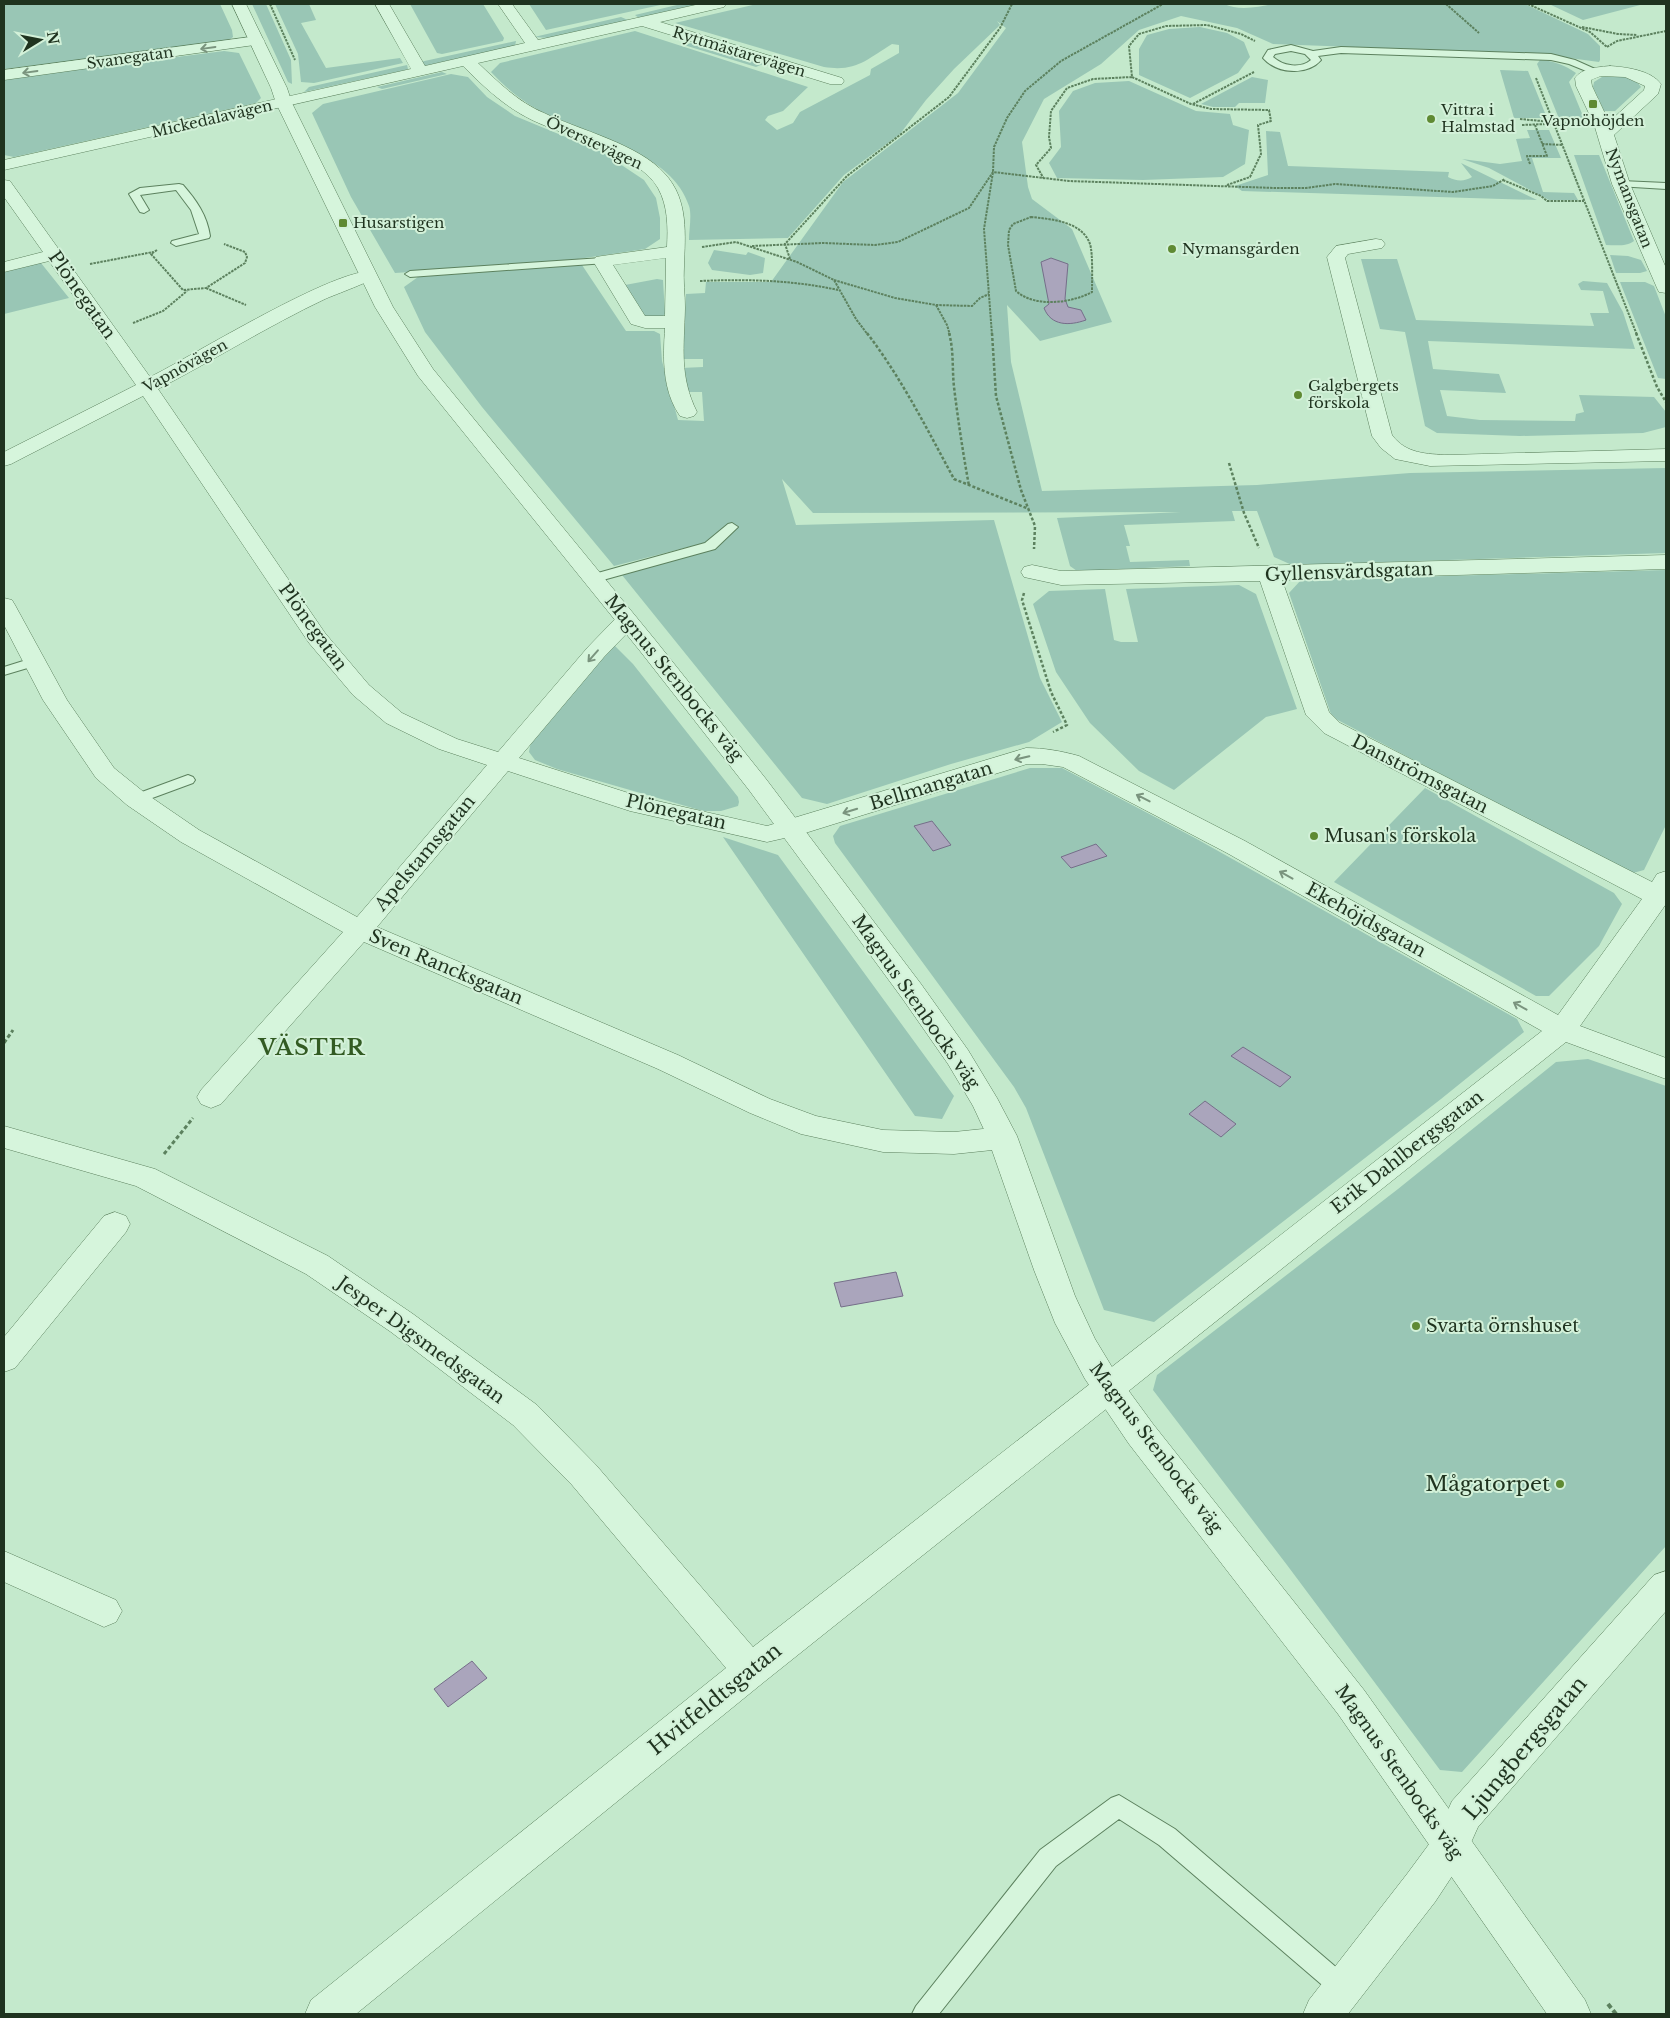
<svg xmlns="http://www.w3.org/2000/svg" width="1670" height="2018" viewBox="0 0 1670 2018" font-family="'Libre Baskerville',serif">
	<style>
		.green { fill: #99c6b5 }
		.water { fill: #aaa5bc; stroke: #756e89 }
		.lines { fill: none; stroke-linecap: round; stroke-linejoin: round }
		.service-casing { stroke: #5c815e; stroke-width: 2 }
		.minor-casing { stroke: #5c815e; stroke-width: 1 }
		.tertiary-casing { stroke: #5c815e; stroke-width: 1 }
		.path-far3 { stroke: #5c815e; stroke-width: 2; stroke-dasharray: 2.5 1; stroke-linecap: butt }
		.path-far2 { stroke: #5c815e; stroke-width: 2.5; stroke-dasharray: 3 2; stroke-linecap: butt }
		.path-far1 { stroke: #5c815e; stroke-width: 3; stroke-dasharray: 4 2.5; stroke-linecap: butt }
		.path { stroke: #5c815e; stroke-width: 4; stroke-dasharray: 5 3; stroke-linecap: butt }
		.service { fill: #d6f5dc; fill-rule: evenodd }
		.minor { fill: #d6f5dc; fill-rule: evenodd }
		.tertiary { fill: #d6f5dc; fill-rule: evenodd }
		.oneway { stroke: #7a947e }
		.poi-dot { fill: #5f8a33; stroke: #d3f1d9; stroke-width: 2 }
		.labels { text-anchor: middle; stroke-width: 4; stroke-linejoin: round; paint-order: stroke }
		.far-street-label { font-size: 15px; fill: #1f331f; stroke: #d3f1d9 }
		.far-poi-label { font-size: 15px; fill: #1f331f; stroke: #d3f1d9; text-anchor: start }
		.street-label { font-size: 18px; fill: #1f331f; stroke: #d3f1d9 }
		.poi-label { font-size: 18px; fill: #1f331f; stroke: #d3f1d9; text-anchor: start }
		.near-poi-label { font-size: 21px; fill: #1f331f; stroke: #d3f1d9; text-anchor: end }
		.near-street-label { font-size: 21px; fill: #1f331f; stroke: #d3f1d9 }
		.district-label { font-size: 22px; font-weight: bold; letter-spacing: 1px; fill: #335b23; stroke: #d3f1d9 }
	</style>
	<rect width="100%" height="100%" fill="#c4e9cc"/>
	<path class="green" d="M4,4H220L232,30L233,37L226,42L4,69Z
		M252,4H266L291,60L292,84L288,82Z
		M275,4H309L316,20L301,23L326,68L400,58L403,63L314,83L301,82L298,54Z
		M410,4H483L504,38L503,41L442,54L437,53Z
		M529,4H665L546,30Z
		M681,4H701L639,18L635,15Z
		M757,4H1224C1239,11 1258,7 1273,4H1525L1588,34L1600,46V60L1599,62L1540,54L1273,44L1237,28L1181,16L1139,30L1101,64L1044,99L1022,142L1028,187L1032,199L1072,229L1112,322L1040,341L1007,305L1011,362L1042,491L1257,485L1410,473L1666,468V553L1292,565L1274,557L1257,511H1232L1235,521L1124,525L1130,546H1126L1130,562L1189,560L1190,566L1077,571L1070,566L1057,518L1181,512L813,513L782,479L796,525L994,520L1040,678L1062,722L1029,742L951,764L827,804L802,798L622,575L704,543L614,566L482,407L425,332L404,287L418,277L582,265L626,331H654L660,334L662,361L678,420L704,421L702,392H683L681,368L703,367V359H683L686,294L705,293L706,282H771L843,182L958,93L1006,28L997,21L1000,25L954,69L926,100L900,134L844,175L788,238L689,240C689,230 692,215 689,206C673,154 593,136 549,115C526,105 508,90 491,72L500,63L635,31L808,87L783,111L768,116L765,120L777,130L793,123L800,112L870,75L871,69L899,53V45L892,44C866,60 856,72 824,67L675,23Z
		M1549,4H1644L1583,20Z
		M621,17L628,20L549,38L534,37Z
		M1200,27L1227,33L1244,42L1250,57L1238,73L1190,98L1139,75V49L1147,35L1169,29Z
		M516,41L515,46L424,66L420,62Z
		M695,42L763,63V64L756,67L684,45Z
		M224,51L239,53L261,98L256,103L14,157L4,155V79Z
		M1540,60C1554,61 1565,65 1576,73L1569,82L1585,121H1560L1537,64Z
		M407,65L408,69L405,70L304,92L309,87Z
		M1500,70L1528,71L1547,118H1514Z
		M442,72L447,74L382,89L377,87Z
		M451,74L468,77L487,97L515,116L602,152L644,180L656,198L660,218V239L645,249L558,262L395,273L351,197L312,113L323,104Z
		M1613,76C1623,77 1635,77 1641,87L1615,111H1604L1593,87L1594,82L1602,77Z
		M1252,77L1268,80L1265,103H1239L1235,107H1213L1201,104Z
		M1129,81L1196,111L1230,114L1233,125L1249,130L1245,164L1223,177L1143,180L1057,178L1049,163L1061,147L1059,111L1073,91L1095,83Z
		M1527,130H1549L1561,158H1532L1543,192L1574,193L1578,200H1549L1489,168L1462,159L1500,164L1522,161L1516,139L1530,138Z
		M1266,131L1280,132L1288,166L1449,172L1448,177C1456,181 1464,182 1472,177L1461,163L1537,200L1242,191L1235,186L1268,175Z
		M1574,155H1599L1634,241C1626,247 1615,245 1606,245Z
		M714,250L746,255L748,252L765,258L763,273L750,275L712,270L708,263Z
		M1610,255L1628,256L1641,260L1647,271L1640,273H1616Z
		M1361,259H1397L1416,320L1594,326L1590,313H1609L1603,291L1581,290L1578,284L1583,281L1607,283L1623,312L1635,349L1428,341L1433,369L1499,374L1506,393L1440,390L1447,416L1480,420L1575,421L1576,414L1584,412L1579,395L1654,397L1666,412V427L1643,433L1520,436L1437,433L1425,426L1405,332L1380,329Z
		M39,262L41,263L69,298L4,314V271Z
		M657,279L663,280L665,314L662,317L645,316L625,285Z
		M1620,282H1645L1654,286L1666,317V379L1658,378Z
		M1666,570V825L1644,870L1633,873L1482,796L1332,717L1289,593L1301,580Z
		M1239,585L1256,594L1297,709L1266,717L1174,790L1139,771L1090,723L1056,672L1033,604L1049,591L1105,589L1114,640L1121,642H1138L1126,589Z
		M614,645L633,664L738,797L739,802L738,806L721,811H703L557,769L535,760L529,752L531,741Z
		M1030,768H1062L1195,838L1517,1019L1524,1032L1441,1099L1154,1322L1104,1310L1026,1108L1014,1087L835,843L833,836L840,826Z
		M1425,788L1614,893L1622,904L1599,946L1549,996H1536L1334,882Z
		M723,837L778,855L954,1096L942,1119L915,1116Z
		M1588,1059L1666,1086V1546L1462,1772L1440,1770L1287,1565L1153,1390L1157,1375L1398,1189L1556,1062Z"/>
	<path class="water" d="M1051,258L1068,264L1065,299L1068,307L1081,310L1086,320C1069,326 1051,326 1044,308L1049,304L1041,262Z
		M932,821L951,845L933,851L914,826Z
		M1096,844L1107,856L1071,868L1061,857Z
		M1243,1047L1291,1077L1280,1087L1231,1056Z
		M1205,1101L1236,1124L1221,1137L1189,1114Z
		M896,1272L903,1296L841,1307L834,1283Z
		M472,1661L487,1678L448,1707L434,1689Z"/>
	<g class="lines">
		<g class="service-casing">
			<path id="service" d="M1291,45L1313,51L1341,47L1551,54L1575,60L1604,73L1599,76L1596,75L1569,64L1551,60L1341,53L1318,56L1321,60C1307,76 1277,74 1263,58L1268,50ZM1291,51L1305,54L1311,60C1300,69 1283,66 1273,57L1275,54Z
				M1621,181L1666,183V189L1617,186V182Z
				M179,184L183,185C196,200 207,215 210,236L209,238L176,246L171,243L172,241L199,234L191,210L176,190L140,195L149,210L144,213L140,212L129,194L140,188Z
				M602,258L606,259L607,261L606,263L410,277L405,274L410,271Z
				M732,523L738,527L715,549L592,583L585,579L587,576L705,543L728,524Z
				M36,657L43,661L41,664L4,675V667Z
				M188,775L193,777L195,780L193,783L136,804L131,802L129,799L131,796Z
				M1119,1795L1175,1829L1351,1980L1355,1988L1351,1996L1343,2000L1335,1996L1159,1845L1119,1819L1056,1866L939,2014H912L916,2006L1040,1850L1111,1798Z"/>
		</g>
		<g class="minor-casing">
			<path id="minor" d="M375,4H389L425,66L525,43L498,4H512L538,40L700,4H726L724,7L660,22L842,78L844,81L842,84H830L642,26L478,63C498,82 518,102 544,113C579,130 639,144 665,174C689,200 685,235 684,267C683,281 685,294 685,308C684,347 679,376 697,412L694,416L687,418L680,416C662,390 663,358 665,328H645L631,324L593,261L596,257L602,256L667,247C668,227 668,206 658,188C640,155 565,136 532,120C505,107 484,87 463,66L4,170V160L411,69ZM666,258L665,316H645L613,265Z
				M257,36L262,38L265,41L262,44L4,80V70Z
				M1610,66C1625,67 1651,70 1661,84L1658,94L1614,135L1630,184L1666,268V293L1659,292L1657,288L1612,184L1594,124L1576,86L1575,78C1582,68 1599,67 1610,66ZM1601,76L1625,77L1645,86L1644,90L1609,122L1592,86L1591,80Z
				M4,180L10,181L150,377C189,358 341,264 374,272L377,276C375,280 334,295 325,299C268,326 214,360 158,389L325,633L369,685L402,713L457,739L498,752L588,647L618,616L626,614L634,616L637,621L634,626L604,657L519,758L644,798L767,826L1026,748C1044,748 1061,751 1079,756L1245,841L1558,1015L1642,899L1324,733L1306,715L1260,581L1061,585L1024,577L1021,572L1024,567L1032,565L1061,571L1666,555V569L1282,580L1329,712L1340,723L1652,882L1657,874L1666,871V904L1580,1026L1666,1058V1079L1566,1042L764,1682L356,2014H305L311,2000L726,1668L572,1485L513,1425L391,1332L306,1274L136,1186L4,1148V1126L155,1169L328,1256L413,1314L537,1405L596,1465L753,1647L1542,1031L1227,853L1063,767L1042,764H1027L802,834L767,842L630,811L508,771L377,927L678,1055L770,1099L816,1116L883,1130L954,1132L1002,1127L1012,1130L1017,1138L1012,1146L1002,1149L954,1154L883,1152L801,1134L750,1113L658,1069L364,942L221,1104L211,1108L201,1104L197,1097L201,1090L343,932L181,842L127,805L96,778L43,700L4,625V598L12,600L15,605L67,700L114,768L145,793L199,830L357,917L487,765L439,749L386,723L353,695L309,643L143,396L11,464L4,466V452L136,385L49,261L4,272V262L43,252L4,197Z
				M1376,239L1382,240L1385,244L1382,248L1348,254L1345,258L1392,435C1406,454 1427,454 1448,455L1666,449V461L1430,466L1395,459L1381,448L1372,436L1327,257L1336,246Z
				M115,1212L126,1216L130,1224L126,1232L15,1368L4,1372V1337L104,1216Z
				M4,1551L116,1600L122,1611L116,1622L104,1627L4,1582Z
				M1666,1571V1611L1478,1827L1464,1858L1435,1902L1348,2014H1303L1309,2000L1407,1874L1438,1832L1452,1801L1654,1575Z"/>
		</g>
		<g class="tertiary-casing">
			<path id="tertiary" d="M232,4H246L287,88L292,103L393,307L433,369L656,641L766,779L921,984L968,1050L997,1098L1017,1136L1075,1296L1095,1339L1115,1372L1153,1424L1364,1690L1585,2000L1591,2014H1547L1338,1714L1129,1444L1085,1379L1055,1323L1034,1270L987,1136L973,1106L948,1064L902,998L749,790L640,651L418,376L375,307L276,103L271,88Z"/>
		</g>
		<path class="path-far3" d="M270,4L295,60
			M1446,4L1479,33
			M1528,4L1590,32L1607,47
			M1582,27L1618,34L1637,35
			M1607,47L1617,41L1666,31
			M1132,77L1191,104L1211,109L1269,110L1271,121L1258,125L1261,154L1250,177L1227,185
			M1536,78L1637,335
			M1193,104L1254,72
			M1520,119L1552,122
			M1522,125L1574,123
			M1542,144L1563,145
			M1530,164L1527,156H1547L1535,125
			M1044,179L1036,165L1051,148L1049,137L1051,111L1067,88L1093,79L1132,77L1129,46L1139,34L1166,26L1207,25L1241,34L1255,41
			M1503,180L1541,196L1547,201H1584
			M1031,217C1050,219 1082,221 1090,244C1093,253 1092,281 1092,292C1072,303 1035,308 1016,291L1008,245L1009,230L1013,224Z
			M752,246L823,243L875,245L898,242L969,208L993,172L1069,181L1275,188H1306L1335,184L1453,192L1493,186L1505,179
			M702,247L736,242L797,262L834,280L856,319L868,335
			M157,250L151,254L183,290L206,288L245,263L247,257L245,252L224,244
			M790,259L785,244L847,176L949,97L1000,28L1012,4
			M90,264L153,252
			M834,280L895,298L936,305L972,306L980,298L989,294
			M700,281C747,279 792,280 838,290
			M206,288L246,305
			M936,305L947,325L950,335
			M133,323L163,311L187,291
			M992,335L984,229L993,172L994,147L1007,118L1025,91L1061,61L1163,4"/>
		<path class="path-far2" d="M867,333C902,379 927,429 954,479L1029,509
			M949,333C954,351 952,369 954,387C958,420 963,453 969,486
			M992,333L996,396L1021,490L1035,526L1034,549
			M1636,333L1657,387L1666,402
			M1229,463L1244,513L1259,548
			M1024,593L1022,600L1051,692L1067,725L1053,732"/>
		<path class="path-far1" d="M4,1043L13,1030
			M164,1154L193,1118"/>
		<path class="path" d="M1608,2004L1616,2014"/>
		<use href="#service" class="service"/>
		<use href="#minor" class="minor"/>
		<use href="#tertiary" class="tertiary"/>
	</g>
	<defs><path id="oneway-shaft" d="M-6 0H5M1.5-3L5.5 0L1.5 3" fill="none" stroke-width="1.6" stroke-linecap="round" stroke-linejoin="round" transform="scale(1.25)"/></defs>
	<g class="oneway">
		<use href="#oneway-shaft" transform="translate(208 48) rotate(172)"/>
		<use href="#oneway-shaft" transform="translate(30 72) rotate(172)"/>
		<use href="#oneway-shaft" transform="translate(593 656) rotate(131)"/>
		<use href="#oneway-shaft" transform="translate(1022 758) rotate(167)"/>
		<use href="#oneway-shaft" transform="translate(1143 798) rotate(-153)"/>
		<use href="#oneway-shaft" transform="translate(850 811) rotate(163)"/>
		<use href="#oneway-shaft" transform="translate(1286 875) rotate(-151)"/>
		<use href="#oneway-shaft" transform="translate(1520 1006) rotate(-151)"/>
	</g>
	<g class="poi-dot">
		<rect x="1588" y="99" width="10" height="10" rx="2.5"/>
		<circle cx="1431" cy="119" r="5"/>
		<rect x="338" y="218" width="10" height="10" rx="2.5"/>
		<circle cx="1172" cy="249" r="5"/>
		<circle cx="1298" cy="395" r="5"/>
		<circle cx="1314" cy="836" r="5"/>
		<circle cx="1416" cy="1326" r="5"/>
		<circle cx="1560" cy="1484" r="5"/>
	</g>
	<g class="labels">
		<g class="far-street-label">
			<text transform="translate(739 52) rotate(17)" y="5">Ryttmästarevägen</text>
			<text transform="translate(130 58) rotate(-8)" y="5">Svanegatan</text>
			<text transform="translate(212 119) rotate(-13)" y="5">Mickedalavägen</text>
			<text transform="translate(594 143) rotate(25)" y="5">Överstevägen</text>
			<text transform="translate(1629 198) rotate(69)" y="5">Nymansgatan</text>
			<text transform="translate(185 366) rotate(-29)" y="5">Vapnövägen</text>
		</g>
		<g class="far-poi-label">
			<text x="1441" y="115">Vittra i<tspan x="1441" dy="17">Halmstad</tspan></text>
			<text x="1593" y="126" text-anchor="middle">Vapnöhöjden</text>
			<text x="353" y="228">Husarstigen</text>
			<text x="1182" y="254">Nymansgården</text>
			<text x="1308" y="391">Galgbergets<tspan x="1308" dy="17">förskola</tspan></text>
		</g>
		<g class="street-label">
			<text transform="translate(82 295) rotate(55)" y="6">Plönegatan</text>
			<text transform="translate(1349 572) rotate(-2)" y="6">Gyllensvärdsgatan</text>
			<text transform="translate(313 627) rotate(54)" y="6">Plönegatan</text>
			<text transform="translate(674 678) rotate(51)" y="6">Magnus Stenbocks väg</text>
			<text transform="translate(1420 774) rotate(27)" y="6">Danströmsgatan</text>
			<text transform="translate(931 786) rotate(-17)" y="6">Bellmangatan</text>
			<text transform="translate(676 812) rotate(13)" y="6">Plönegatan</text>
			<text transform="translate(425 853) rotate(-50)" y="6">Apelstamsgatan</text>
			<text transform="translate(1366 920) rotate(29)" y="6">Ekehöjdsgatan</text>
			<text transform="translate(446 967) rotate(23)" y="6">Sven Rancksgatan</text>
			<text transform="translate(916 1002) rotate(55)" y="6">Magnus Stenbocks väg</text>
			<text transform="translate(1407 1152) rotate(-38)" y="6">Erik Dahlbergsgatan</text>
			<text transform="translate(421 1340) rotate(36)" y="6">Jesper Digsmedsgatan</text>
			<text transform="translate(1156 1448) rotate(53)" y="6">Magnus Stenbocks väg</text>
			<text transform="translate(1399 1772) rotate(55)" y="6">Magnus Stenbocks väg</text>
		</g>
		<g class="poi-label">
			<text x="1324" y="842">Musan's förskola</text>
			<text x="1426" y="1332">Svarta örnshuset</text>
		</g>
		<g class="near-poi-label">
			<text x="1550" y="1491">Mågatorpet</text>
		</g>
		<g class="near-street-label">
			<text transform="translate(715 1699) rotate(-39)" y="7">Hvitfeldtsgatan</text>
			<text transform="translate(1525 1748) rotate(-50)" y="7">Ljungbergsgatan</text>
		</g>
		<g class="district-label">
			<text x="312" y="1055">VÄSTER</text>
		</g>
	</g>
	<rect width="1670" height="2018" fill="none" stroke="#1f331f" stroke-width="10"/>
	<g transform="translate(40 40) rotate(80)" stroke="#d3f1d9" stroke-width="4" paint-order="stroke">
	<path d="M0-4L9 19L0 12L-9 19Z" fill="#1f331f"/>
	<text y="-8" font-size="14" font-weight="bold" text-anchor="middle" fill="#1f331f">N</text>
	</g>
</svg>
